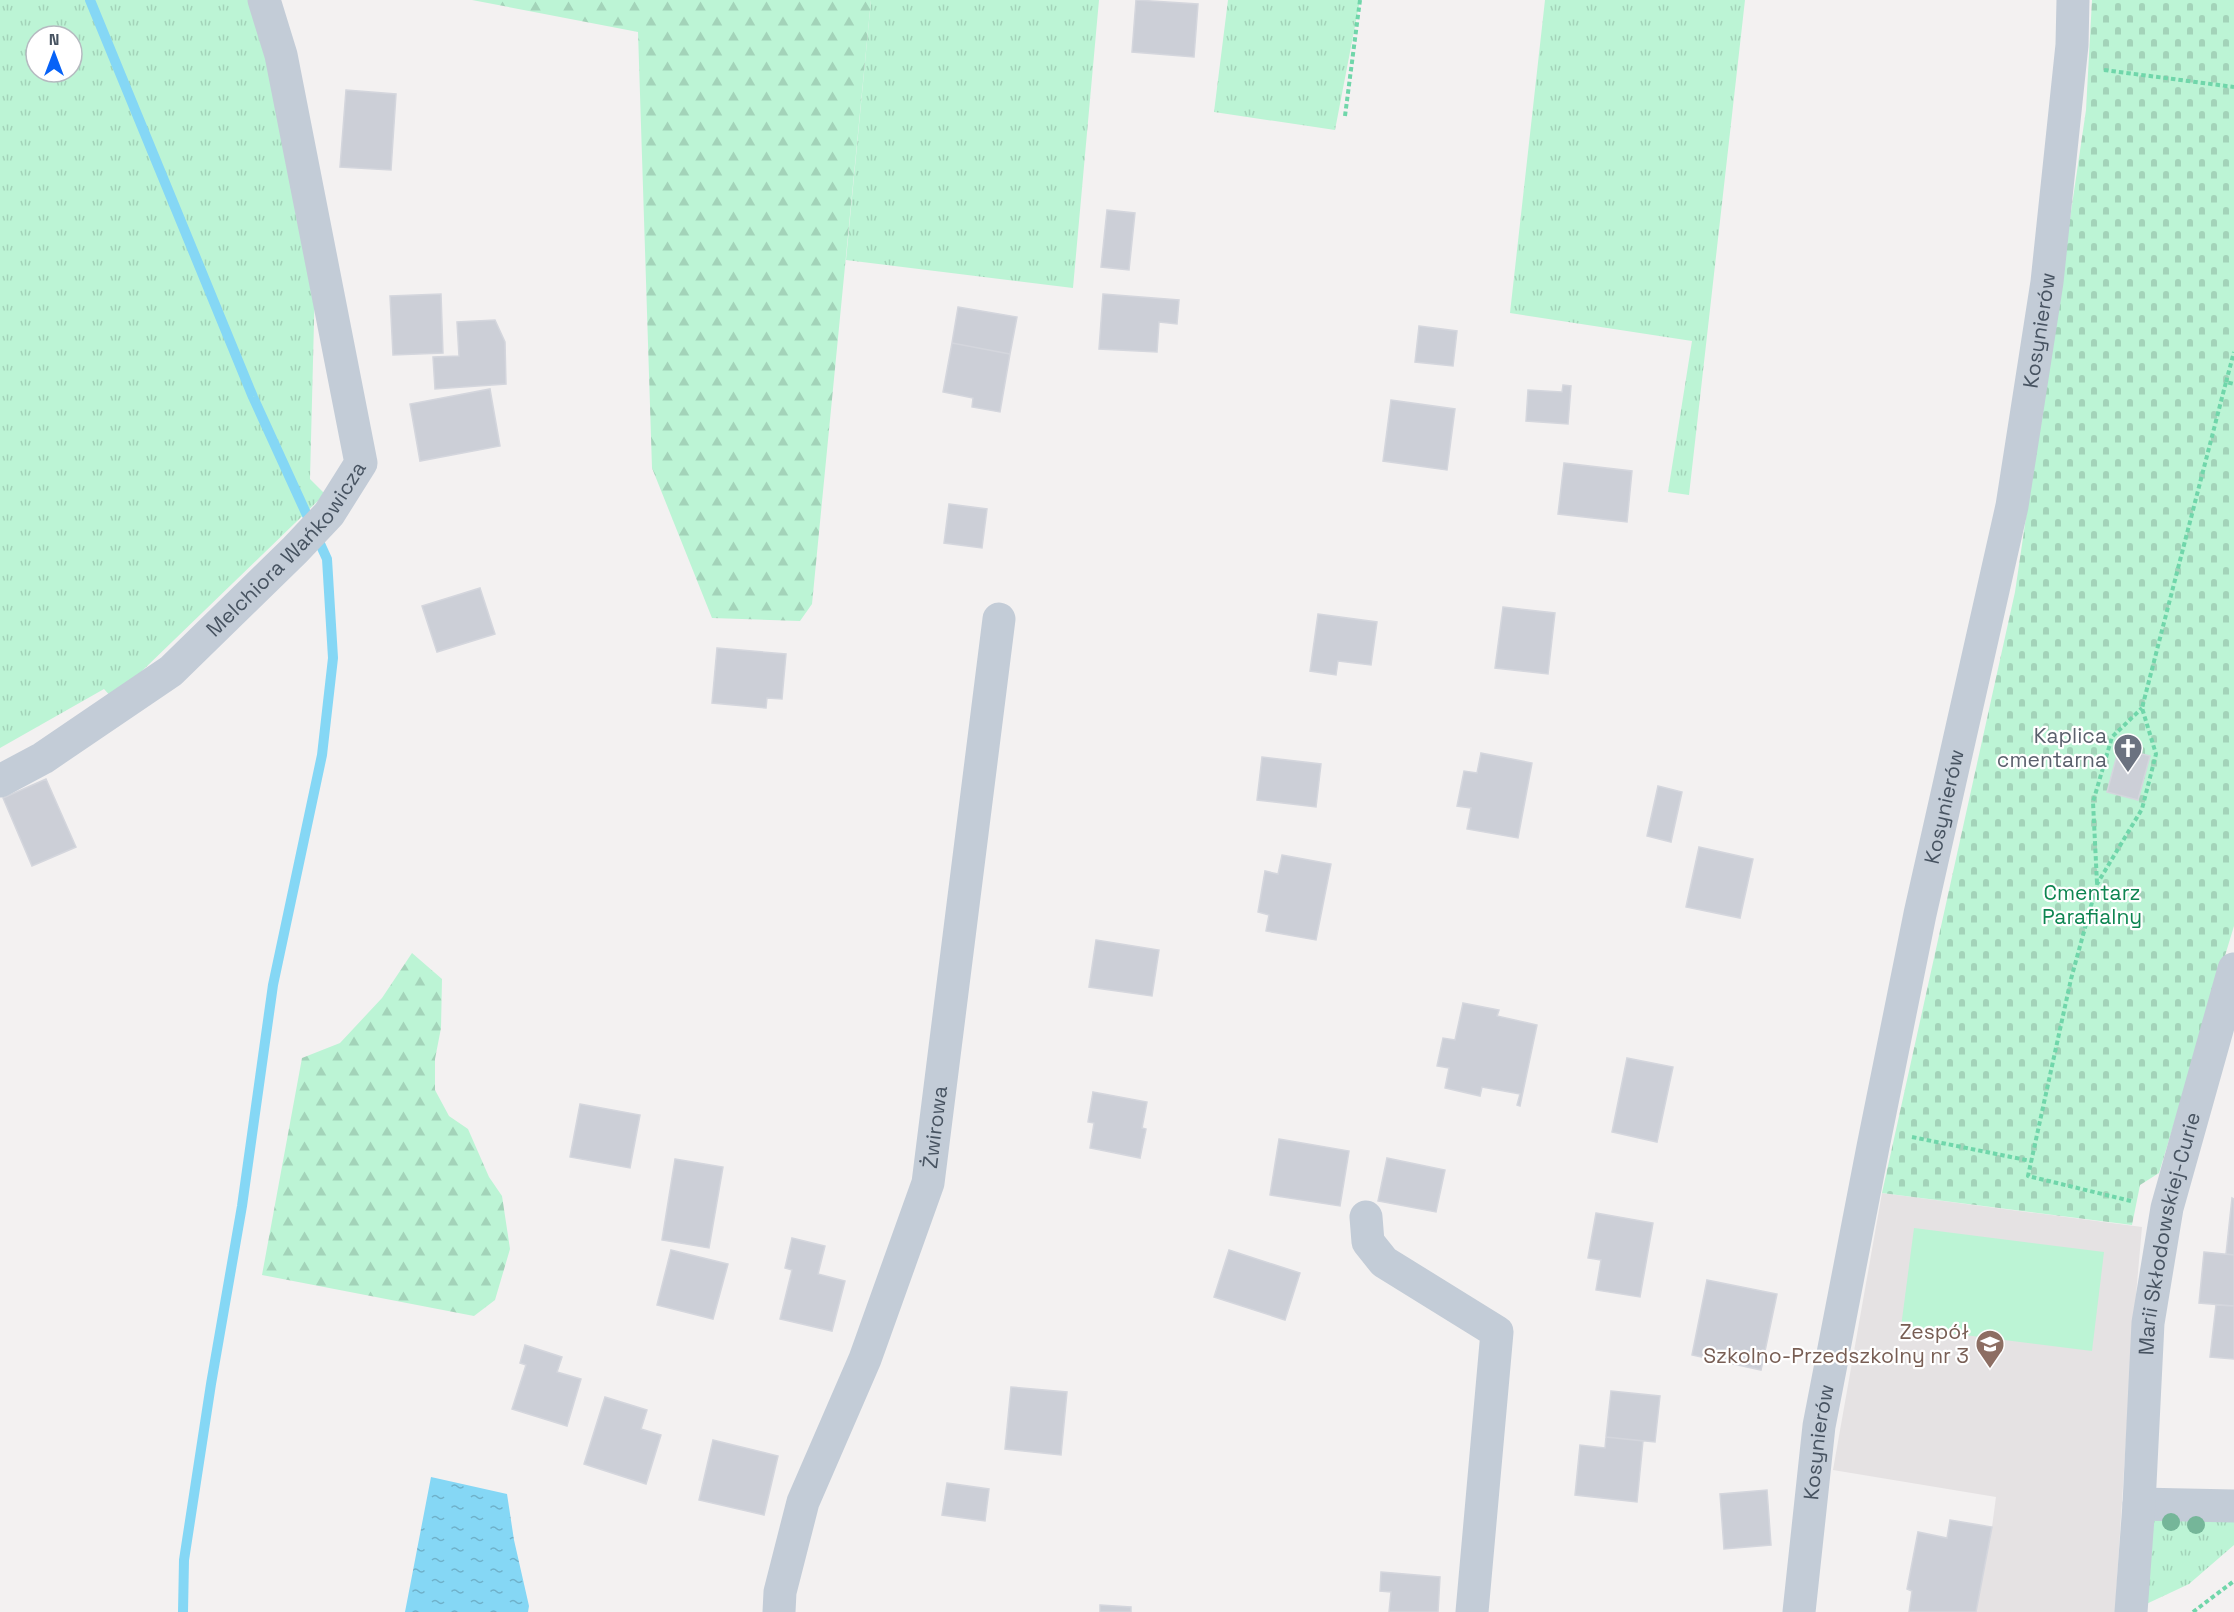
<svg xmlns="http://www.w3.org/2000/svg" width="2234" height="1612" viewBox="0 0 2234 1612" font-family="'Space Grotesk',sans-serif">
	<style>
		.education { fill: #e5e2e3 }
		.grass { fill: url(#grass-tufts); fill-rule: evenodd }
		.forest { fill: url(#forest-firs) }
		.cemetery { fill: url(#cemetery-stones) }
		.pitch { fill: #bcf4d5 }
		.water { fill: url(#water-ripples) }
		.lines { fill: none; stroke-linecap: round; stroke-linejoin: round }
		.stream { stroke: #85d7f5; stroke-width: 10 }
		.building { fill: #cccfd7; stroke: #d4d6dd; stroke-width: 1.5 }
		.path { stroke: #70d6aa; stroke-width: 4; stroke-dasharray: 4.5 3; stroke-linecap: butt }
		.minor { stroke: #c3ccd7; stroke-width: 33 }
		.tree { fill: #75b699 }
		.labels { text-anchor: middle; stroke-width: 4.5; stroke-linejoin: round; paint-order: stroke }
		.street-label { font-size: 21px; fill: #475361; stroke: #fff }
		.worship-label { font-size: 21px; fill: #5b616d; stroke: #fff; text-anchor: end }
		.park-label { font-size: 21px; fill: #0e8551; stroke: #fff }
		.education-label { font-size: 21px; fill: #785e54; stroke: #fff; text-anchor: end }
	</style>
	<defs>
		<pattern id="grass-tufts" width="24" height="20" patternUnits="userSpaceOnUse" patternTransform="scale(1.5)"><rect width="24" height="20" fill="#bcf4d5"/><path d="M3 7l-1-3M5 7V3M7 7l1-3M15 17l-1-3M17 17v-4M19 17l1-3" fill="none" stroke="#a3d3b9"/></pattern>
		<pattern id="forest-firs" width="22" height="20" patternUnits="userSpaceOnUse" patternTransform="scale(1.5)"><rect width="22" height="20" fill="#bcf4d5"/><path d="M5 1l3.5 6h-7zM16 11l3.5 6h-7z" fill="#a3d3b9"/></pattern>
		<pattern id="cemetery-stones" width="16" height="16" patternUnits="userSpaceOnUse" patternTransform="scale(1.5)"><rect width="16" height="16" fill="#bcf4d5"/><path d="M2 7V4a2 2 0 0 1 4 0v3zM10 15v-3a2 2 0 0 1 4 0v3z" fill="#a3d3b9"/></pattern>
		<pattern id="water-ripples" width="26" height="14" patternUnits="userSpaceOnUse" patternTransform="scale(1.5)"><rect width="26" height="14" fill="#85d7f5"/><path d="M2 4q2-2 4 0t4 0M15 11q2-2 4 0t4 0" fill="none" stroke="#6fb1ca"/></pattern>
	</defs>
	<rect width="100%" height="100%" fill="#f3f1f1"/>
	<path class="education" d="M1882,1193L2142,1227L2133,1329L2115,1612H1976L1992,1527L1996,1497L1833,1470Z"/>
	<path class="grass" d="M0,0H276L318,165L310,479L325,494L113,699L104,689L0,748ZM36,36H72V72H36Z
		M871,0H1099L1073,288L846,260Z
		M1228,0H1360L1335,130L1214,112Z
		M1545,0H1745L1689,495L1668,492L1692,341L1510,313Z
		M2152,1515L2234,1516V1545L2189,1584L2142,1606Z"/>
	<path class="forest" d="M472,0H871L812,604L800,621L712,618L652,468L638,32Z
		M412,953L442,979L441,1028L435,1059V1090L449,1116L468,1129L489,1177L502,1196L510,1249L495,1300L474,1316L262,1275L302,1058L340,1043L382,998Z"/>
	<path class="cemetery" d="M2092,0H2234V926L2159,1173L2140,1185L2132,1225L1882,1193L2015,592L2086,110Z"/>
	<path class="pitch" d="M1914,1228L2104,1252L2092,1351L1901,1327Z"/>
	<path class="water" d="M431,1477L507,1494L514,1540L529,1606L528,1612H405Z"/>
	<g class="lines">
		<path class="stream" d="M90,0L253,397L327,559L333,658L322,755L273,985L242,1206L211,1384L184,1560L183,1612"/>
	</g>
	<path class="building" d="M1136,0L1198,4L1194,57L1132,52Z
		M346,90L396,94L391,170L340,167Z
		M1107,210L1135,213L1129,270L1101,267Z
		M441,294L443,353L393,355L390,296Z
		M1103,294L1179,300L1177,324L1159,322L1157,352L1099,349Z
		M958,307L1017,317L1010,354L952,343Z
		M495,320L505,342L506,384L435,389L433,357L459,356L457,322Z
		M1419,326L1457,331L1453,366L1415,362Z
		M952,343L1010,354L1000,412L972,407L973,398L943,392Z
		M1563,385L1571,386L1568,424L1526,421L1528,390L1562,392Z
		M490,389L500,446L420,461L410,404Z
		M1391,400L1455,409L1447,470L1383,461Z
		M1564,463L1632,471L1627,522L1558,514Z
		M949,504L987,509L982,548L944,543Z
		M480,588L495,634L437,652L422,606Z
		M1503,607L1555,613L1548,674L1495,668Z
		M1318,614L1377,622L1371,665L1338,661L1336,675L1310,671Z
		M717,648L786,654L782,699L767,698L766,708L712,703Z
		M2119,748L2150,756L2138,800L2107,792Z
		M1481,753L1532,763L1518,838L1467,829L1471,808L1457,806L1464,771L1477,773Z
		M1262,757L1321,764L1316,807L1257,800Z
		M46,779L76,847L32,866L3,798Z
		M1658,786L1682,792L1671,842L1647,836Z
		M1699,847L1753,859L1740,918L1686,907Z
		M1282,855L1331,864L1316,940L1266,931L1269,915L1258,912L1265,871L1278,874Z
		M1096,940L1159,950L1152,996L1089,987Z
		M1463,1003L1499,1010L1497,1016L1537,1025L1520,1106L1517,1105L1520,1094L1482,1087L1480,1096L1445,1088L1449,1068L1437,1066L1443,1038L1455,1040Z
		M1627,1058L1673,1067L1657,1142L1612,1132Z
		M1093,1092L1147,1102L1142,1128L1146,1129L1140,1158L1090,1148L1094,1123L1088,1122Z
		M580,1104L640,1115L630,1168L570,1157Z
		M1279,1139L1349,1151L1340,1206L1270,1195Z
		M1387,1158L1445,1170L1436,1212L1378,1201Z
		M675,1159L723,1167L709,1248L662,1240Z
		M2232,1198L2234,1199V1255L2226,1254Z
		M1596,1213L1653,1223L1640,1297L1596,1290L1601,1260L1588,1258Z
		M792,1238L825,1246L818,1274L845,1281L832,1331L780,1319L792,1270L785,1268Z
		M671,1250L728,1264L713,1319L657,1305Z
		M1229,1250L1300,1273L1285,1320L1214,1297Z
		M2204,1252L2234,1255V1306L2199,1303Z
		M1707,1280L1777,1294L1761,1370L1692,1355Z
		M2216,1305L2234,1306V1359L2210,1357Z
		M525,1345L562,1357L557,1372L581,1379L567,1426L512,1409L526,1365L520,1363Z
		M1011,1387L1067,1392L1061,1455L1005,1449Z
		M1611,1391L1660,1396L1655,1442L1606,1437Z
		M605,1397L647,1410L641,1429L661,1435L646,1484L584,1464Z
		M1606,1437L1643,1441L1637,1502L1575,1495L1580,1445L1605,1448Z
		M713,1440L778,1456L764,1515L699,1500Z
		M947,1483L989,1489L985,1521L942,1515Z
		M1767,1490L1771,1545L1724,1549L1720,1494Z
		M1950,1520L1992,1527L1976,1612H1909L1912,1591L1907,1589L1918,1532L1947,1538Z
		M1381,1572L1440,1577L1438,1612H1389L1391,1592L1380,1591Z
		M1100,1605L1131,1607V1612H1100Z"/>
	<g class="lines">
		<path class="path" d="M2104,70L2234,87
			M1345,116L1360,0
			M2226,382L2234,352
			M2097,883L2093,802L2112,737L2142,708
			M1912,1137L2031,1161
			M2131,1201L2028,1176L2071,979L2097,884L2142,809L2156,754L2142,708L2226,382L2234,384
			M2193,1612L2234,1581"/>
		<g class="minor">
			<path id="s1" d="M0,781L43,758L171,671L295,550L329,514L361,463L281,55L264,0"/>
			<path d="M1366,1217L1368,1242L1384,1262L1497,1332L1472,1612"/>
			<path d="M2139,1504L2234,1506"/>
			<path id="s2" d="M779,1612L780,1592L803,1502L865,1359L928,1183L999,619"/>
			<path id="s3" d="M1799,1612L1819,1426L1873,1147L1920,914L2012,506L2047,282L2072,45L2073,0"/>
			<path id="s4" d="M2131,1612L2139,1504L2148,1323L2167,1208L2234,969"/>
		</g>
	</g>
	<g class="tree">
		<circle cx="2171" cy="1522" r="9"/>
		<circle cx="2196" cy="1525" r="9"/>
	</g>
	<defs>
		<g id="church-pin" transform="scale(1.5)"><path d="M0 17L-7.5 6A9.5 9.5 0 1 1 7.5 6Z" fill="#6b7280" stroke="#fff"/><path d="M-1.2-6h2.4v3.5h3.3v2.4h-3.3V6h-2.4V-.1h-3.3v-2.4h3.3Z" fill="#fff"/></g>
		<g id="school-pin" transform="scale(1.5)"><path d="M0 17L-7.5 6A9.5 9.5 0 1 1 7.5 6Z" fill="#8d6e63" stroke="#fff"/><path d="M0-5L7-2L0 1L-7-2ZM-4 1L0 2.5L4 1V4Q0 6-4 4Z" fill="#fff"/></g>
	</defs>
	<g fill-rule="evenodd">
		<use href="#church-pin" x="2128" y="748"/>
		<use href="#school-pin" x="1990" y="1344"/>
	</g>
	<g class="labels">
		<g class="street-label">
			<text dy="7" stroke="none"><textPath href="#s3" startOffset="1305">Kosynierów</textPath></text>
			<text dy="7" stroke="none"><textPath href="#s1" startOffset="372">Melchiora Wańkowicza</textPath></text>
			<text dy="7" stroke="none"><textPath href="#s3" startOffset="819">Kosynierów</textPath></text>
			<text dy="7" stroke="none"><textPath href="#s2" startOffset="512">Żwirowa</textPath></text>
			<text dy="7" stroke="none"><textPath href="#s4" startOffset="381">Marii Skłodowskiej-Curie</textPath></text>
			<text dy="7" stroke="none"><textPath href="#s3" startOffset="171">Kosynierów</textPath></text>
		</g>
		<g class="worship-label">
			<text x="2107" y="743">Kaplica<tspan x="2107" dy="24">cmentarna</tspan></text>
		</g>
		<g class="park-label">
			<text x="2092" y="900">Cmentarz<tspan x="2092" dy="24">Parafialny</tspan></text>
		</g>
		<g class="education-label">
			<text x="1969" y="1339">Zespół<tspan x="1969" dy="24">Szkolno-Przedszkolny nr 3</tspan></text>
		</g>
	</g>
	<g transform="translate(54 54)"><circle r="28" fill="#ffffff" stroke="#b5bac0" stroke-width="1.5"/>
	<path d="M0-4.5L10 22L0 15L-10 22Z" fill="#0762f7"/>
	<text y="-9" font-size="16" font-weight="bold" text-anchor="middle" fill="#475361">N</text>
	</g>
</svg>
